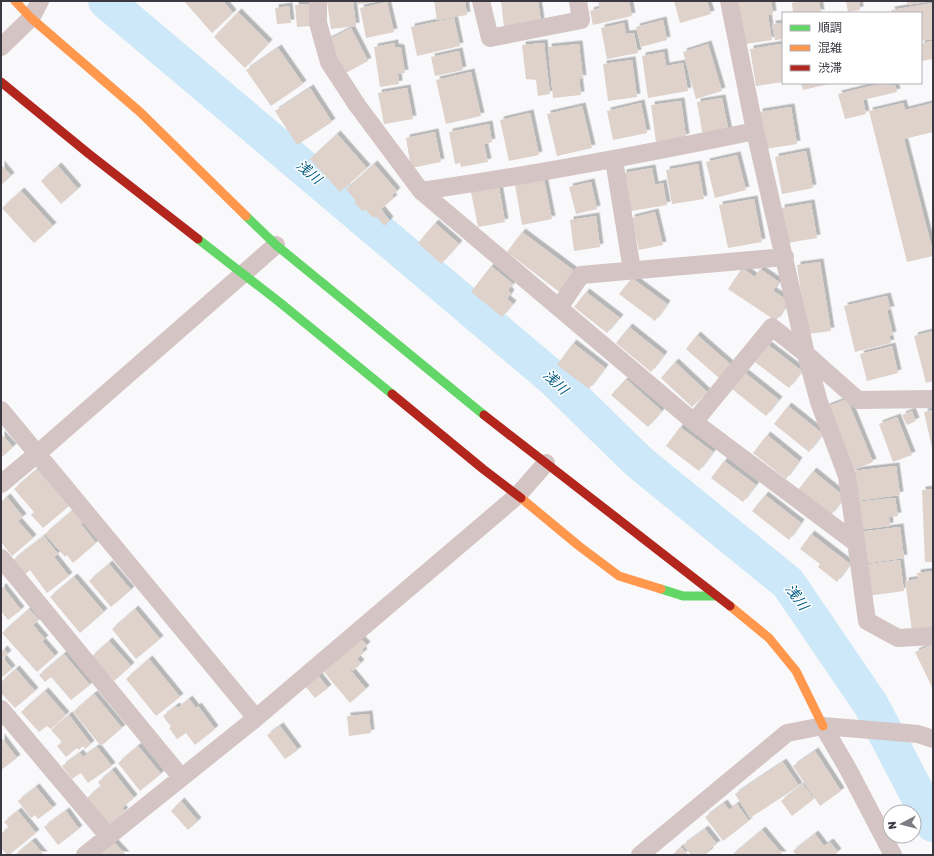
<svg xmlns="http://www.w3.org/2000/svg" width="934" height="856" viewBox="0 0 934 856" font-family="Rubik,'Noto Sans JP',sans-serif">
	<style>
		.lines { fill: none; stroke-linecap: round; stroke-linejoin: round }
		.river { stroke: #cde9f9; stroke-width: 36 }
		.building { fill: #ded2cb; filter: url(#shadow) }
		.street { stroke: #d4c4c3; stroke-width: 18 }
		.fast { stroke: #63d668; stroke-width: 9 }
		.slow { stroke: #ff974d; stroke-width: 9 }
		.jam { stroke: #b3261e; stroke-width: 9 }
		.labels { text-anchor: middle; stroke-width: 3; stroke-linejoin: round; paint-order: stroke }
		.water-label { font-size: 14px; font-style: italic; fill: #005b80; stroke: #fff }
	</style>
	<defs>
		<filter id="shadow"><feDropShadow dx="3.5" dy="-3.5" stdDeviation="0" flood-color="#0004"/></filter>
	</defs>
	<rect width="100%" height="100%" fill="#f9f8fa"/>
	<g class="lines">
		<path class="river" d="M106,1L554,379L639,462L788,583L871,705L933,824"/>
	</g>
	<path class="building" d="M184,1H223L233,13L212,33Z
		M327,1H353L356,26L331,29Z
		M358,1H375V2L358,4Z
		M434,1H465L467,15L437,20Z
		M501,1H538L541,22L504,27Z
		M598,1H629L632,16L593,25L590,11L600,8Z
		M674,1H707L711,14L680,23Z
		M738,1H771L773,14L768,15L772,40L745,44Z
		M802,1H819L821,13H793L792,3Z
		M846,1H859L860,10L848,12Z
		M907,1H926V2L907,5Z
		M387,2L394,32L366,38L360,8Z
		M933,3V39L921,41V13H892L891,10Z
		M309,4L311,26L297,27L295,5Z
		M289,6L291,23L277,24L275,8Z
		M238,12L269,43L245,68L214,37Z
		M454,18L460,46L417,56L411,27Z
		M663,20L667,40L641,47L636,27Z
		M624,23L626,34L634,33L638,53L607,59L601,28Z
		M783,23V39L775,40L772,24Z
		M351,28L368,61L344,74L326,41Z
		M933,41V59L921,61V43Z
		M395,43V47L401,48L405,73L398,74L399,84L380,87L374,47Z
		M544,43L550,94L538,96L536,80L526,79L522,45Z
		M579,44L583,79L579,78L581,95L553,98L548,47Z
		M708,44L722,91L696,99L683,52Z
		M781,44L783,55V82L756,86L750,49Z
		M278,48L303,84L271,106L246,70Z
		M459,51L463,70L435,76L431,57Z
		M664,52L666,66L683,63L688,91L648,98L642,56Z
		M632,60L637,97L608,101L603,64Z
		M471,72L481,116L446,124L436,80Z
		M801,83H829V84L803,90Z
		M883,83H889L890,86L895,85L897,92L863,100L866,114L845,119L838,94Z
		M310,88L332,122L297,145L275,111Z
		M407,88L413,119L384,124L378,93Z
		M722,98L729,133L703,137L697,102Z
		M681,101L686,137L656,142L651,105Z
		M641,103L647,133L613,140L607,111Z
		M903,103L905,110L933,103V132L904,139L933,252V256L907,262L869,111Z
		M582,106L592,148L557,156L547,114Z
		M791,107L797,144L765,149L759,112Z
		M530,113L539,155L509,161L500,120Z
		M489,124L492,142L484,144L488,162L461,167L460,163L455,164L449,132Z
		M435,132L441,162L411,168L406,138Z
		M337,134L367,168L340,192L310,159Z
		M806,151L813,188L782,194L775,157Z
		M737,155L746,190L715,198L706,162Z
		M1,164L11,176L1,185Z
		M374,164L397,191L392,196L394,198L381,209L390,220L384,226L376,216L373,218L366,210L362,211L354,202L356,201L346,189Z
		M698,164L704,199L672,204L666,170Z
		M58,166L78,189L61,204L41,181Z
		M652,168L655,185L663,183L667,205L626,212L623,173Z
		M544,179L552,219L522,225L515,185Z
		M591,182L597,209L576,214L569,187Z
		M499,187L505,222L478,227L471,192Z
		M21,191L53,226L34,243L2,208Z
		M754,199L762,242L728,248L719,205Z
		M811,203L817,238L787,243L781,208Z
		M655,212L663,245L639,250L631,218Z
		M596,216L600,247L574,251L570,220Z
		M435,223L459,244L441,264L418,243Z
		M522,232L577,273L562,294L507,252Z
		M820,262L831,331L807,334L797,265Z
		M491,266L513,284L508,290L511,293L507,299L513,304L502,317L471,292Z
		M742,268L755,277L760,269L779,282L773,291L789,301L776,321L728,289Z
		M632,278L667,304L655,321L619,294Z
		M586,292L620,318L607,333L574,307Z
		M887,296L891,310H887L893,335L889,336L891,343L855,352L844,306Z
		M629,327L664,355L651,372L616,343Z
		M933,331V381L926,383L914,336Z
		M697,335L730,364L719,378L686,349Z
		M573,343L605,368L589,389L557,365Z
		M768,345L802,371L789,388L755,362Z
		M892,346L898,373L867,381L860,354Z
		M675,362L707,392L692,407L661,378Z
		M745,373L779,400L766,416L732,389Z
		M626,379L662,411L648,427L611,395Z
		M847,399L873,462L852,471L826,407Z
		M788,406L823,434L809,452L774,424Z
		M933,410V447L932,448L924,412Z
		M912,411L916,421L907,425L902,415Z
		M897,417L912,455L893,462L879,424Z
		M680,427L713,452L699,471L666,446Z
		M1,434L13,447L1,458Z
		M767,435L799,461L786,479L753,453Z
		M724,461L756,485L743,502L711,478Z
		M896,466L900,495L855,501L852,471Z
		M37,469L69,506L43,528L31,515L34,512L14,489Z
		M813,471L845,497L831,515L798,490Z
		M933,489V562H925L922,490Z
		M765,495L801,523L789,540L752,511Z
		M7,497L23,517L18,521L33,538L12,556L1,542V502Z
		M895,498L898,516L889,517L890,526L858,530L855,502Z
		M74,509L84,521L81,524L96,543L73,563L67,555L65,557L45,534Z
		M900,527L904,558L862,564L858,532Z
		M811,534L850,564L837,582L818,567L820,564L800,549Z
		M44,536L58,554L54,557L69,576L47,593L30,570L24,575L13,560Z
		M900,560L904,591L867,596L863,565Z
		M109,564L131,590L111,607L89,581Z
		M933,571V628L912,631L905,581L918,579L917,573Z
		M74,577L104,612L80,633L50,597Z
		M3,587L21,610L8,620L1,611V588Z
		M29,609L39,620L33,625L45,639L42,641L55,656L37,672L2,633Z
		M135,609L160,639L136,659L112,629Z
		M360,638L367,645L362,650L364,652L357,659L361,663L353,671L342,660L366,689L350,703L324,672Z
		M109,641L131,666L114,681L92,656Z
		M933,644V686L932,687L915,652Z
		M4,649L8,654L3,658L12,669L1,678V652Z
		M64,654L90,685L71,700L51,677L45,682L39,675Z
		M149,659L180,697L156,716L126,679Z
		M16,669L35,691L15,708L1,693V682Z
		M317,674L328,688L315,698L304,685Z
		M45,691L66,715L51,729L47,726L39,732L21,712Z
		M94,694L122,728L101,746L73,712Z
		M189,699L196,708L198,706L215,729L195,745L186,733L177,739L169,728L171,727L163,716L176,706L178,708Z
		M369,714L371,733L349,736L347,716Z
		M69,715L91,744L85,749L83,746L79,750L77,748L66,757L57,746L62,742L51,730Z
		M280,726L298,750L285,759L267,735Z
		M1,737L17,758L1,770Z
		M138,746L161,774L140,791L118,763Z
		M97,747L112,766L88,783L81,773L72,779L62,766L80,753L83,757Z
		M815,751L841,791L820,806L793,766Z
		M783,762L799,786L750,818L735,794Z
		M112,770L134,798L122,808L125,811L108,825L87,798L101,786L98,782Z
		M803,784L814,799L792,816L781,801Z
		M36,787L53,808L38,819L35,815L31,818L18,801Z
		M181,801L198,821L188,830L171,811Z
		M724,803L729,810L737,804L749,821L723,841L705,817Z
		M18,811L36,833L9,855H7L1,848V834L9,827L4,822Z
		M66,811L79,829L58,845L44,827Z
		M705,829L717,844L709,849L704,842L710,851L705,855H691L683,845Z
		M762,830L783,855H732Z
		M815,834L824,846L830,842L838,852L834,855H796L793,851Z
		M32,841L44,855H15Z
		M113,841L126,855H96Z
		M681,847L689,855H672Z"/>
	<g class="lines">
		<path class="street" d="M318,1V23L329,62L357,105L421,191C533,175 644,154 755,131
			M481,1L490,38L581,20L578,1
			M729,1L755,131L806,354L819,402L847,476L867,621L898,638L933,636
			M1,47L31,18L40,1
			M614,160L632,270
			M421,191L694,422L856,543
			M559,308L581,275L785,257
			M1,410L256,718
			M694,422L772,327L806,354L858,400L933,399
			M1,484L37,454L276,245
			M1,558L181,777
			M1,709L108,836
			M823,726L848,769L893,855
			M85,855L256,718L518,495L546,463
			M640,855L787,733L823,726L918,734L933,739"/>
		<path class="fast" d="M246,216L276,245L484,415
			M198,239L278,301L392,394
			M661,589L683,596H717"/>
		<path class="slow" d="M15,1L31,18L140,112L246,216
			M521,498L579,546L619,576L661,589
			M730,606L769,638L796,671L823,726"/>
		<path class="jam" d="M1,82L89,154L198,239
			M392,394L483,469L521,498
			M484,415L730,606"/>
	</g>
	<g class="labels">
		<g class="water-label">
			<text transform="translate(309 172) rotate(40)" y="5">浅川</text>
			<text transform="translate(556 382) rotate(43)" y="5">浅川</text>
			<text transform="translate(797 597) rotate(54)" y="5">浅川</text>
		</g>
	</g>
	<rect width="934" height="856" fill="none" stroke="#3b3841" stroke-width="4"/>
	<rect x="782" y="12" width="140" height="72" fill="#ffffff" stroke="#b1afb3"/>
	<rect x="790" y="25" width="20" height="6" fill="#63d668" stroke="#b1afb3"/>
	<text x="818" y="32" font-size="12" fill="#3b3841">順調</text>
	<rect x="790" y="45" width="20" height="6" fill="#ff974d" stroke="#b1afb3"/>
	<text x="818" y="52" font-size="12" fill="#3b3841">混雑</text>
	<rect x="790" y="65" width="20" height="6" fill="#b3261e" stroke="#b1afb3"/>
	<text x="818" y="72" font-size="12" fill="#3b3841">渋滞</text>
	<g transform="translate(902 824) rotate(263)"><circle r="19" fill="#ffffff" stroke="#b1afb3"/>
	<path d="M0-3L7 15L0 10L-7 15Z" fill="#7e7b82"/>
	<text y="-6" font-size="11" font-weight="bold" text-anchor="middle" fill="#3b3841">N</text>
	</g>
</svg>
